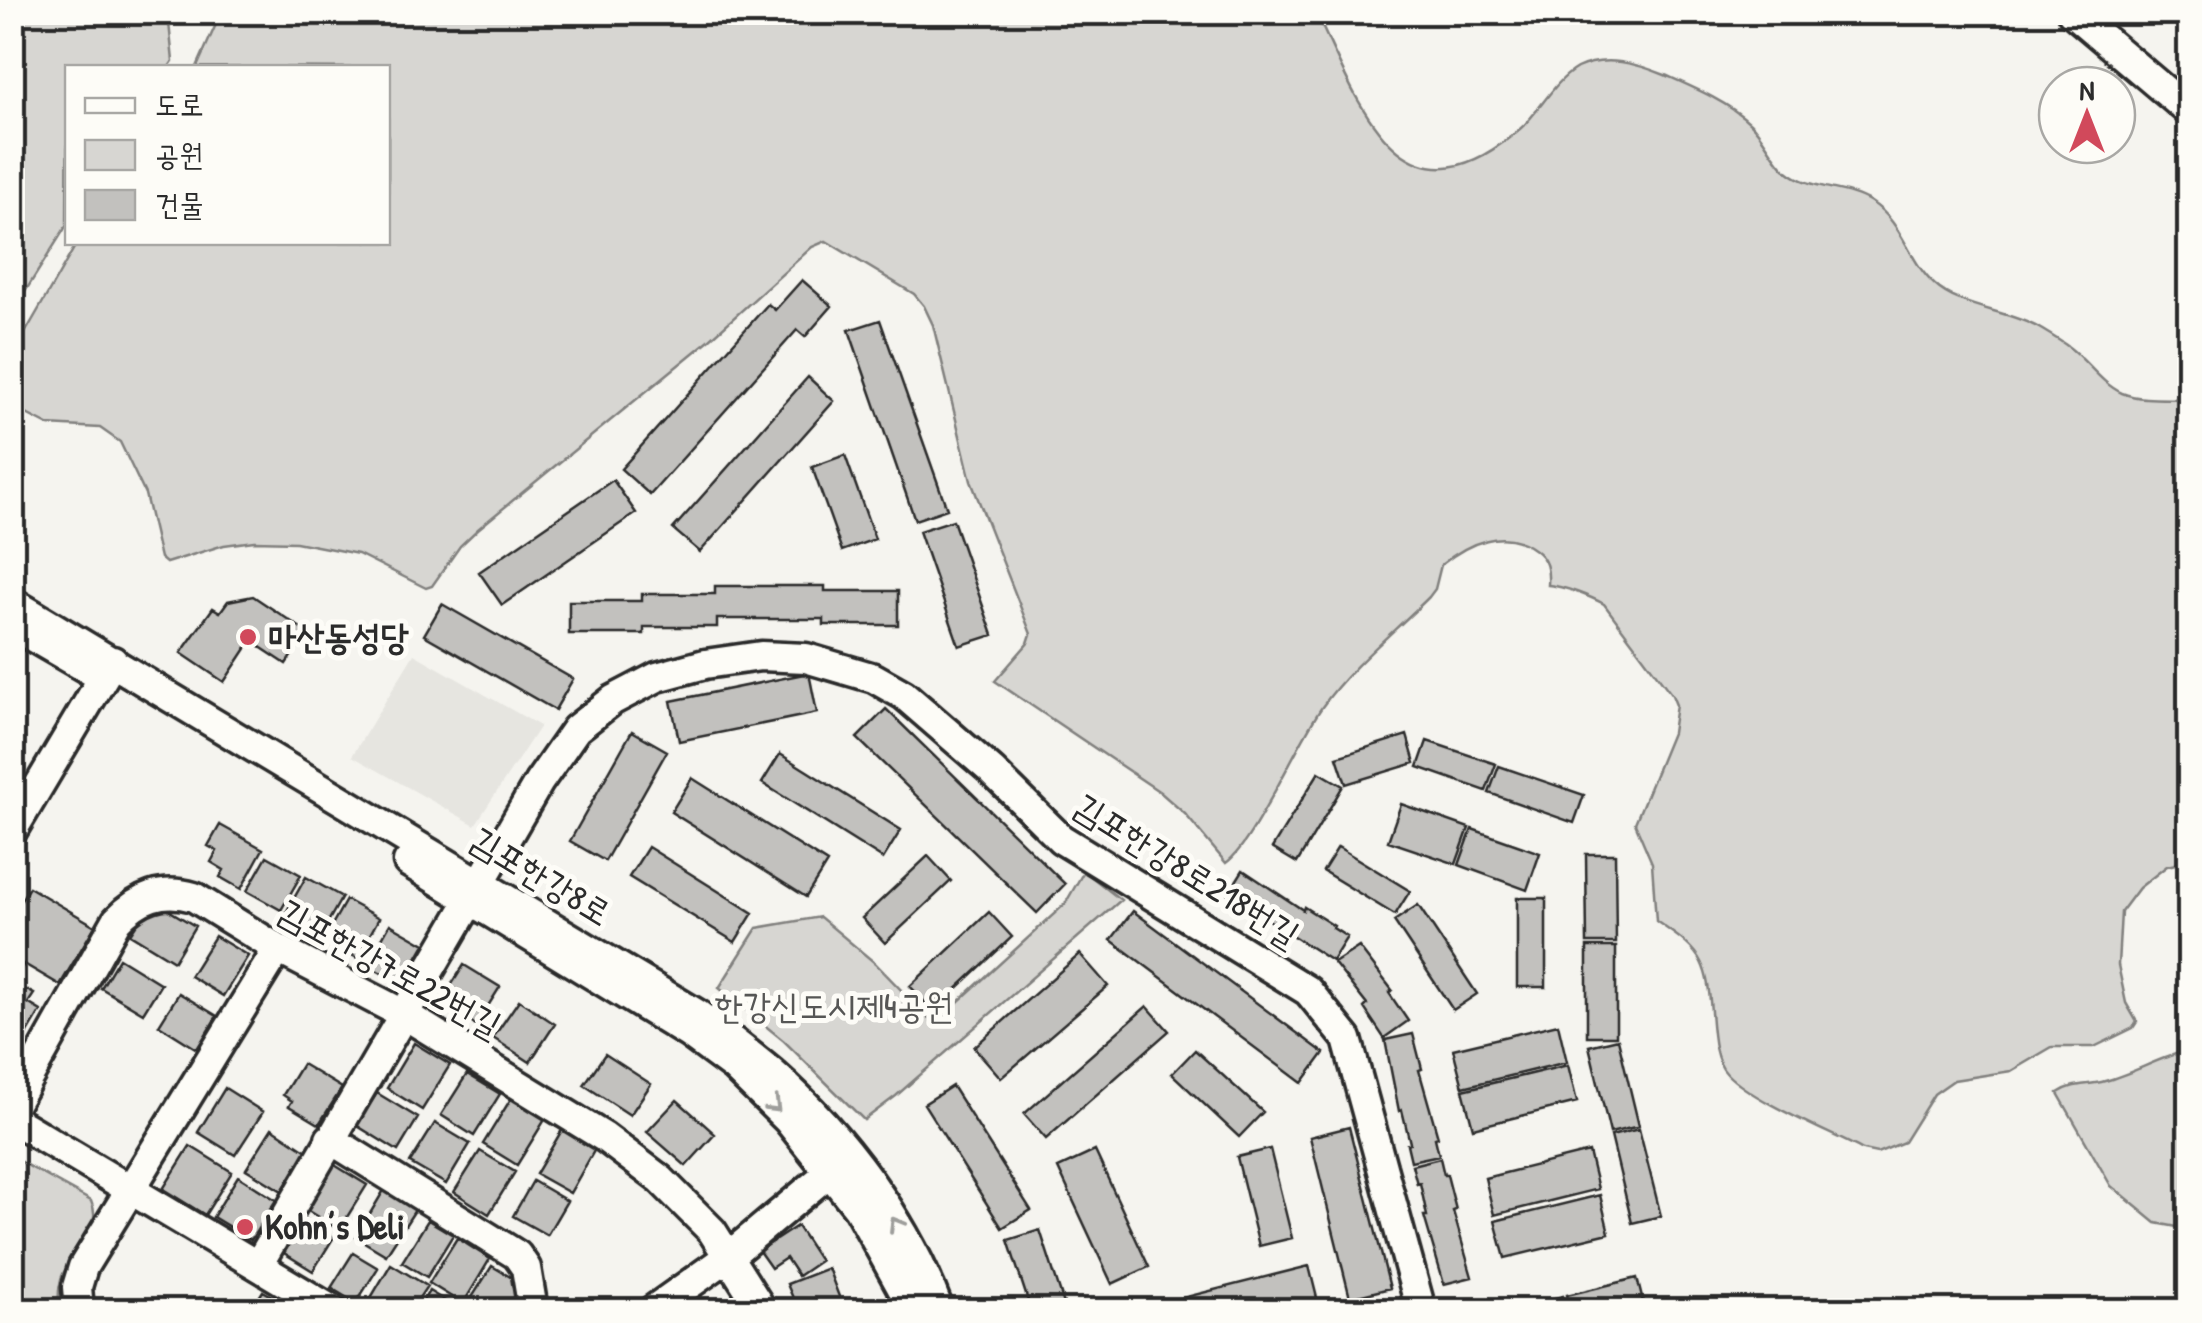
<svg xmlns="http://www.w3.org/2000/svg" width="2202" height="1323" viewBox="0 0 2202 1323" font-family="'Patrick Hand','Poor Story',sans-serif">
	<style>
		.built { fill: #e6e5e0 }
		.green { fill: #d7d6d2; stroke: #81807e; stroke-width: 2.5 }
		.building { fill: #c2c1be; stroke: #2b2b2b; stroke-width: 2.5 }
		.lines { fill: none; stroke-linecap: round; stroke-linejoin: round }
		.minor-casing { stroke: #2b2b2b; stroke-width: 35 }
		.minor { stroke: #fdfcf7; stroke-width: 28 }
		.oneway { stroke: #9e9e9b }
		.poi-dot { fill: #d1495b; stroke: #fdfcf7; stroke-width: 4 }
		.labels { text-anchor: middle; stroke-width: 10; stroke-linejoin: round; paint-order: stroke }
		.poi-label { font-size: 35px; font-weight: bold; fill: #2b2b2b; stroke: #fdfcf7; text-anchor: start }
		.street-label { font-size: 35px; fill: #2b2b2b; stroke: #fdfcf7 }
		.park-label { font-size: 35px; fill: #565655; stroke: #fdfcf7 }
	</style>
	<rect width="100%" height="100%" fill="#f5f4ef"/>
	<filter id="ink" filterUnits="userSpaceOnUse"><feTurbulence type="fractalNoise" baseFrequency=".01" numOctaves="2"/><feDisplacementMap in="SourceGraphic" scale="20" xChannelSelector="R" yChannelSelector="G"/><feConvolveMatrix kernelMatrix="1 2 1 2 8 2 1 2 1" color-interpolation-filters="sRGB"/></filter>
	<g filter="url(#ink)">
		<path class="built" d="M414,654L540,726L475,825L352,756Z"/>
		<path class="green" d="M13,12L168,13L173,61L169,67L68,68L67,225L13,311Z
			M221,13H1316C1360,107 1403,232 1521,128C1541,110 1553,82 1577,68C1605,54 1638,64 1665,75C1692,87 1728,102 1750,123C1765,137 1772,158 1787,171C1809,190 1846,186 1871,202C1903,222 1908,261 1935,285C1959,308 2008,310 2039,328C2049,334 2061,341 2070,348C2088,362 2102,384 2122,393C2141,401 2169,398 2189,399V861L2167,866L2139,888L2121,912L2118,965L2126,1003L2137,1022L2133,1028L2094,1047H2052L2011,1071L1954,1080L1934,1094L1904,1142L1877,1153L1863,1150C1827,1131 1753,1101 1727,1074C1705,1051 1717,993 1701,962C1692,944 1672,933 1656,921L1652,863L1635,823L1672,733L1676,705L1672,695L1604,604C1591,597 1564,586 1548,585C1549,570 1547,559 1535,550C1504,526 1468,543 1441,565L1435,589L1429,597C1393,633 1352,665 1322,707C1299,739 1252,846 1226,863L1185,814L1160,792L995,681L1028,643L1031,634L971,481L933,325L924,306L914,294L826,241L812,247L709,340L478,529L460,546L432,586L426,588L358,554L296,542L254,541L224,545L166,563L160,558L145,494L120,442L100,428L48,425L13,407V354L77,243L388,242V68L197,67Z
			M1084,871L1121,900L896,1096L864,1120L784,1041L719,988L757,928L820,917L875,963L934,1024L1065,904Z
			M2189,1050H2190L2189,1238L2177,1227L2156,1223L2111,1186L2058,1093C2072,1083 2088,1086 2105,1081C2134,1073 2160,1057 2189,1050Z
			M12,1157L91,1201C105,1232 70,1251 61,1279C58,1290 58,1299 59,1310H13Z"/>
		<path class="building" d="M802,280L832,306L805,337L797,330L650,495L621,469L768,304L775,310Z
			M880,320L947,509L915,520L849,330Z
			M808,377L834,401L700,552L673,529Z
			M845,455L875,539L842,551L812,467Z
			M613,480L636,513L502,605L479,572Z
			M953,520L993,635L959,646L919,531Z
			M715,586H825V591H898V625H824V619H717V627H644V634H569V601H642V594H715Z
			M253,596L307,632L286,664L251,641L224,682L181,653L213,608L220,612L228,601Z
			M442,604L573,679L555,710L424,635Z
			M809,673L817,713L679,741L671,701Z
			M886,709L1065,884L1037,913L857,738Z
			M632,731L667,751L605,861L570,841Z
			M1407,735L1415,763L1346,784L1337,757Z
			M1427,741L1496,764L1486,791L1418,767Z
			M780,754L901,830L883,859L762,783Z
			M1499,766L1584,795L1574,823L1489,793Z
			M1319,772L1343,786L1297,863L1272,848Z
			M692,778L827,863L806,897L671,812Z
			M1401,804L1469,828L1456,864L1388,841Z
			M220,825L263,849L241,889L220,877L224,870L211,862L217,851L208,846Z
			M1472,829L1540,853L1527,890L1459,865Z
			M648,847L753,913L735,942L629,877Z
			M1338,847L1410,891L1395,915L1323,871Z
			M1586,854H1615L1616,943H1587Z
			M267,856L301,875L281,910L247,891Z
			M928,856L951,881L885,943L862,918Z
			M1243,870L1303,910L1304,907L1334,926L1333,928L1347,937L1332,961L1228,894Z
			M306,877L342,897L320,936L284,916Z
			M29,887L95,926L60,985L24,964L15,979L12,977V915Z
			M1517,898H1546V987H1517Z
			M346,900L379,918L357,958L324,939Z
			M160,905L195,926L174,961L130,934L147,908Z
			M1418,905L1477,994L1453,1010L1394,921Z
			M1133,911L1324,1053L1302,1083L1111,940Z
			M989,912L1012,937L933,1011L910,986Z
			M390,924L425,944L402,984L367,965Z
			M215,936L248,956L223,996L190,976Z
			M1359,947L1392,990L1389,993L1408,1021L1384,1038L1364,1008L1367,1005L1334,963Z
			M1587,947H1616V1036H1587Z
			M1080,954L1108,986L1001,1078L974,1047Z
			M119,958L161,984L143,1013L101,988Z
			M464,965L500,987L476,1025L440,1003Z
			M12,982L34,994L28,1003L41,1011L12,1060Z
			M179,993L217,1016L197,1049L159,1025Z
			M519,1000L555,1024L530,1062L493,1038Z
			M1147,1006L1169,1031L1046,1139L1024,1114Z
			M1558,1024L1567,1062L1463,1087L1453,1049Z
			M1413,1034L1422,1069L1419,1070L1438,1137L1435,1138L1439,1155L1411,1161L1407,1144L1410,1143L1402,1110L1399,1111L1385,1040Z
			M1618,1039L1639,1126L1610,1133L1589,1046Z
			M414,1043L450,1065L422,1110L387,1088Z
			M1195,1050L1263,1112L1239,1137L1172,1074Z
			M605,1054L651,1084L630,1115L584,1085Z
			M302,1064L342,1088L319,1124L289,1106L292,1101L283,1095Z
			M1568,1065L1577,1102L1473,1128L1463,1090Z
			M467,1074L500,1094L474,1136L441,1115Z
			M952,1086L1031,1210L1002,1228L924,1104Z
			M225,1088L263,1112L235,1155L198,1132Z
			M377,1093L418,1118L398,1151L356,1125Z
			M512,1097L546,1118L517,1165L483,1144Z
			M677,1100L715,1134L686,1166L647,1132Z
			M435,1123L470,1144L446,1184L410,1163Z
			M1349,1127L1390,1288L1350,1298L1310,1137Z
			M272,1128L307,1151L282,1191L246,1169Z
			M1639,1129L1661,1216L1632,1223L1611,1136Z
			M562,1130L595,1149L570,1193L536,1174Z
			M190,1146L232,1172L205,1215L163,1189Z
			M1270,1149L1292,1238L1259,1246L1237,1157Z
			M480,1151L515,1172L489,1214L454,1192Z
			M1095,1151L1149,1267L1112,1284L1058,1168Z
			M1589,1152L1598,1189L1494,1215L1485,1178Z
			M1440,1158L1444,1175H1447L1456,1210L1453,1211L1472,1277L1444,1284L1424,1216H1427L1420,1183L1417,1184L1412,1165Z
			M333,1164L367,1185L339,1230L305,1209Z
			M238,1176L276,1200L251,1240L213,1217Z
			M533,1181L567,1201L547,1235L513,1216Z
			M384,1190L415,1210L386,1255L356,1237Z
			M1600,1195L1609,1233L1505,1258L1495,1221Z
			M305,1219L334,1237L313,1271L284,1253Z
			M428,1220L453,1235L427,1277L402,1262Z
			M797,1226L820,1261L798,1276L786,1258L771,1268L759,1251Z
			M1040,1230L1066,1310H1031L1008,1240Z
			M457,1238L490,1259L463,1304L429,1283Z
			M353,1253L378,1268L356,1303L331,1288Z
			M391,1264L427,1286L411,1310H373L366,1306Z
			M492,1266L522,1284L506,1310H482L469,1302Z
			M1309,1266L1319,1306L1301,1310H1135Z
			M828,1268L843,1307L836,1310H798L787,1284Z
			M1637,1278L1645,1310H1570L1567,1295Z
			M263,1291L297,1310H251Z
			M429,1291L460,1310H417Z
			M739,1294L748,1310H707Z
			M1563,1296L1567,1310H1503Z"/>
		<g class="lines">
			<g class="minor-casing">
				<path id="minor" d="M2072,12L2190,112
					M12,602L697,1014C722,1033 747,1052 771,1072C843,1135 906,1221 939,1310
					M12,625L93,672
					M12,831L113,661
					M408,862L688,1033L734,1067L788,1120L858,1208L914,1310
					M12,1107L117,920C139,897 162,888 194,897L278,949L405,1015L604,1137L661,1180L712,1231L762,1310
					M12,1119L332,1310
					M330,1139L517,1255L526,1268L533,1310
					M258,1265L539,782L576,729L613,700L657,677L705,664L761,656L806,658L874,678L904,695L992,771L1061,839L1308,991L1347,1039L1421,1310
					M79,1310L77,1287L83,1267L278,949
					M653,1310L729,1256L844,1160"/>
			</g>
			<use href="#minor" class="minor"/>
		</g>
		<defs><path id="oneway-chevron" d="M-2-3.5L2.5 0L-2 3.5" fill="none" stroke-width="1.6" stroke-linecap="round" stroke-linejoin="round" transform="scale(2.5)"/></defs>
		<g class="oneway">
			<use href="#oneway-chevron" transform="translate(774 1106) rotate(45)"/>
			<use href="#oneway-chevron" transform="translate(896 1224) rotate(-121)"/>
		</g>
	</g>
	<g class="poi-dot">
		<circle cx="248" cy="637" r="10"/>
		<circle cx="245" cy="1227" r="10"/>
	</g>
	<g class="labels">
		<g class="poi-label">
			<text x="268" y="649">마산동성당</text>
			<text x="265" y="1239">Kohn’s Deli</text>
		</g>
		<g class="street-label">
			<text transform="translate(1187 870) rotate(32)" y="12">김포한강8로218번길</text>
			<text transform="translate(541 876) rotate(31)" y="12">김포한강8로</text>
			<text transform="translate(390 968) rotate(29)" y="12">김포한강7로22번길</text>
		</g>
		<g class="park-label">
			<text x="834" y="1018">한강신도시제4공원</text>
		</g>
	</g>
	<rect width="2202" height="1323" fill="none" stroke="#fdfcf7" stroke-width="50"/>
	<rect x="25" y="25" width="2152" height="1273" fill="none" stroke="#2b2b2b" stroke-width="4" filter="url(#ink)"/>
	<rect x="65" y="65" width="325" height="180" fill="#fdfcf7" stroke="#a9a8a5" stroke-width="2.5"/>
	<rect x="85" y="98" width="50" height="15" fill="#fdfcf7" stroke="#a9a8a5" stroke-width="2.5"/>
	<text x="155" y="115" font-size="30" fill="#2b2b2b">도로</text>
	<rect x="85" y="140" width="50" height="30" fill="#d7d6d2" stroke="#a9a8a5" stroke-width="2.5"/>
	<text x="155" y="165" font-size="30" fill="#2b2b2b">공원</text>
	<rect x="85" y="190" width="50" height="30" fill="#c2c1be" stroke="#a9a8a5" stroke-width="2.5"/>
	<text x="155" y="215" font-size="30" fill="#2b2b2b">건물</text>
	<g transform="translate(2087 115)"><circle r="48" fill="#fdfcf7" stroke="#a9a8a5" stroke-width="2.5"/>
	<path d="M0-8L18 38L0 25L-18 38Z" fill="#d1495b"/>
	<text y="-15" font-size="28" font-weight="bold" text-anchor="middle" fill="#2b2b2b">N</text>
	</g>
</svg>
